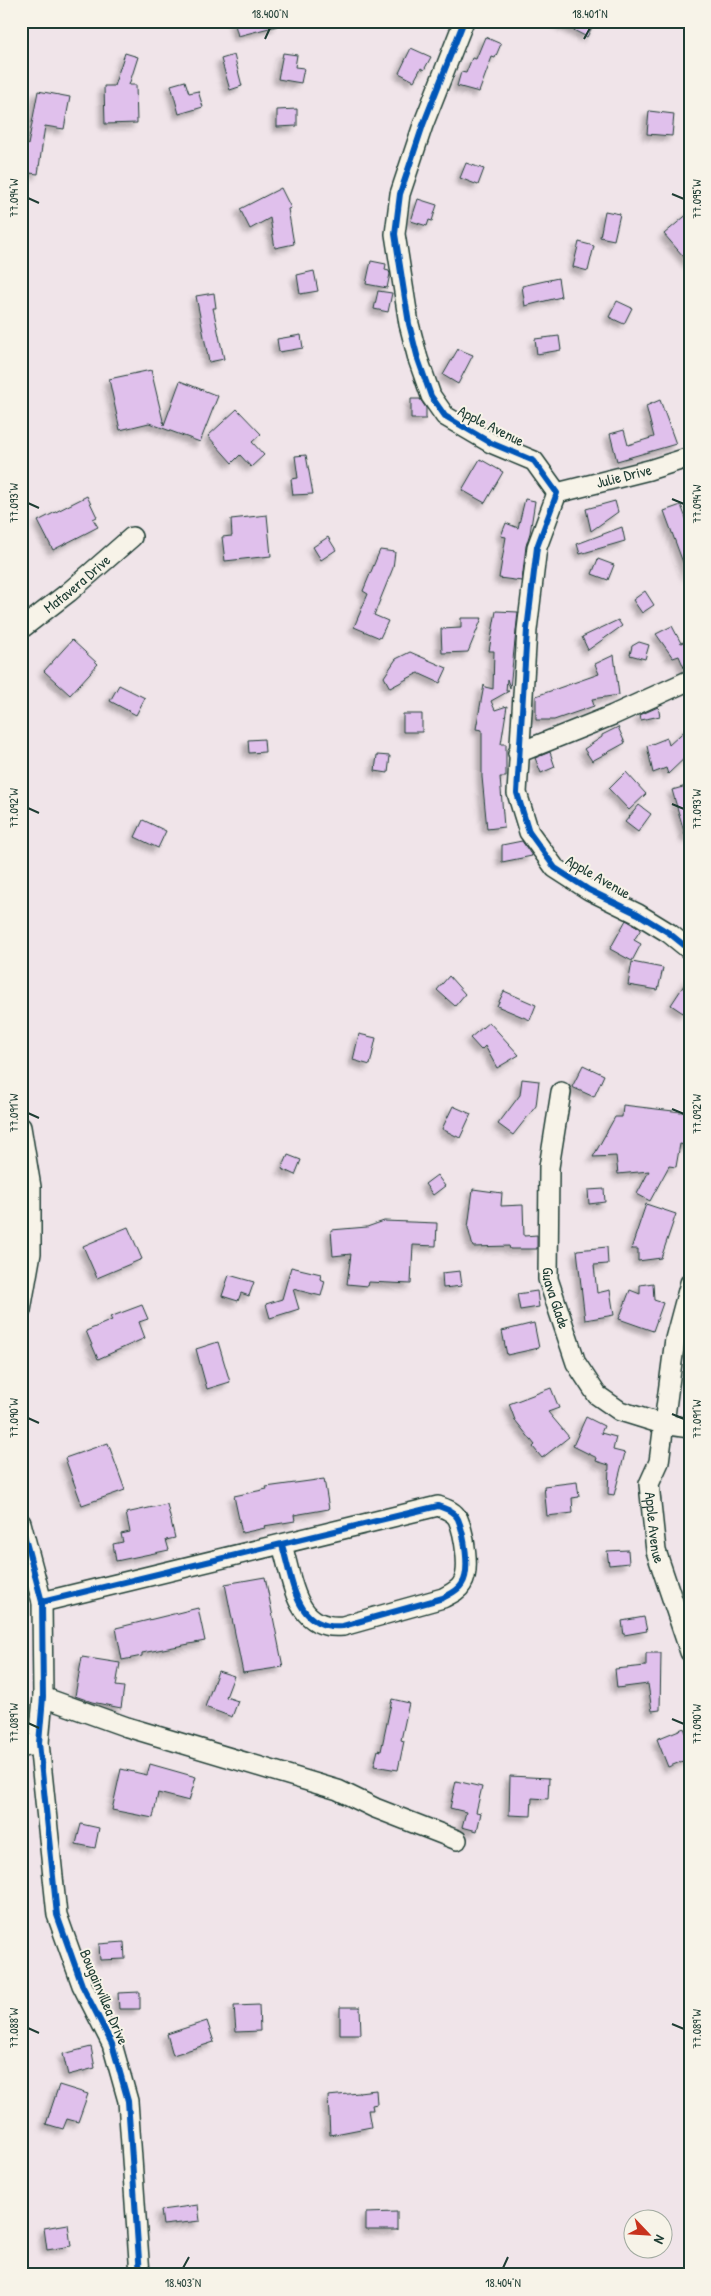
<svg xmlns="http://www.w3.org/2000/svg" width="711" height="2296" viewBox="0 0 711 2296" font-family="'Patrick Hand',sans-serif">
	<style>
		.building { fill: #e0c0ec; stroke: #1f3d34; filter: url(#shadow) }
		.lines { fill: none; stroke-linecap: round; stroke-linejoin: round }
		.minor-casing { stroke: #1f3d34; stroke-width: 22 }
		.minor { stroke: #f7f3e8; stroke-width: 19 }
		.cycleway-casing { stroke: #f7f3e8; stroke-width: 9 }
		.cycleway { stroke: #0057b8; stroke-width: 6 }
		.ticks { fill: none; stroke: #1f3d34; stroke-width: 2 }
		.labels { text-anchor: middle; stroke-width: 4; stroke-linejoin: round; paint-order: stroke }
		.street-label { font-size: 15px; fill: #1f3d34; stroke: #f7f3e8 }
		.neatline { fill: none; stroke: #1f3d34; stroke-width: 2 }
		.ticks-label { font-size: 12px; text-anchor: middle; fill: #1f3d34 }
	</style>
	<defs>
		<filter id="shadow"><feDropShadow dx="-4.5" dy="4.5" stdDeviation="2.5" flood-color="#0004"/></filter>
	</defs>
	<rect width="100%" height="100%" fill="#f0e4e9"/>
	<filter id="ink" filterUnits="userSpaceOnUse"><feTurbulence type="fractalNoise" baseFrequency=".02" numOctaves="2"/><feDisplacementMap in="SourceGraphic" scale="10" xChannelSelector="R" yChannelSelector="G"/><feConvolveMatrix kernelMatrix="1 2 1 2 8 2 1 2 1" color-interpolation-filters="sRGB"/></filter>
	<g filter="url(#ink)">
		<path class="building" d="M234,21H277V26L238,36Z
			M556,21H595L587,37Z
			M485,37L501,44L495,58L492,57L479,92L457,86L461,72L466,73L472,58L476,59Z
			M411,48L431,57L424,70L421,68L414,81L399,73Z
			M125,53L138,57L129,85H136L137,123L105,124L104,86H114Z
			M283,53L297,55L295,67L304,68L301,83L278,79Z
			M234,55L242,86L230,90L221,59Z
			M185,81L189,93L198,91L203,107L179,114L171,85Z
			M38,91L70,97L64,129L45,126L38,174L21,172V144L28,145Z
			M297,109V126L277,127V110Z
			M649,111L674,114L672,136L647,134Z
			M466,163L484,169L478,185L460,178Z
			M281,188L291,208L288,209L294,244L275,248L270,218L250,229L240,209Z
			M418,199L437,205L432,221L429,220L427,226L411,221Z
			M605,211L620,214L614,240L600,237Z
			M690,212V264L664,234Z
			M579,242L594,246L588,271L573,267Z
			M371,261L386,264L385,270L389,271L390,274L387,288L366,284Z
			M314,271L318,291L300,294L297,275Z
			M558,278L561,297L525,306L522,286Z
			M378,291L392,293L388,312L374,309Z
			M214,293L216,308H213L224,359L209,362L196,296Z
			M617,301L632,308L624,324L609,317Z
			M301,335L303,348L279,352L277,339Z
			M559,336L561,350L537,354L535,339Z
			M458,349L473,355L458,384L443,375Z
			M151,370L164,425L180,381L218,396L200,442L149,423L120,430L109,379Z
			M411,399H420L426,408V419H411Z
			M660,400L676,444L617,461L610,434L624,430L628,445L654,437L646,406Z
			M237,409L261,434L252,442L264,455L251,467L240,455L232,463L208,436Z
			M306,455L313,494L293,495L291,479L298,478L295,456Z
			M480,459L503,472L485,503L462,490Z
			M87,496L97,517L93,519L98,527L53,550L38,521Z
			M525,499L535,501L530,533L526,546L522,581L499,578L506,537L501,536L506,523L518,528Z
			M615,501L618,512L591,531L586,509Z
			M681,505L690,529L688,576L664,511Z
			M267,515L271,556L225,561L222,537L232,536L231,519Z
			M622,527L625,541L580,554L577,544Z
			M328,537L336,550L321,560L313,547Z
			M380,550L395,552L393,568L374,615L388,621L380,638L354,627L368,594L363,591Z
			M598,559L614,565L608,580L592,574Z
			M645,591L654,605L642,613L633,600Z
			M496,611L518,612L510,688L507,679L506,691H509L491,701L495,710L507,706L501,744H506V777H500L504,827L487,829L482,777V730L476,729L484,685L485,687L493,689L494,651H489Z
			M461,618H482L468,652L442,653L441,629L461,628Z
			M618,620L622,626L588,650L582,637Z
			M672,626L681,643L690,639V669L685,670L679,656L673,658L656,634Z
			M72,640L98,664L70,695L44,671Z
			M639,642L649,645L645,659L630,655L632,646Z
			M410,652L447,668L440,683L418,673L390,688L384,677L396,659Z
			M614,655L619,695L592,699L594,706L554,720H536V696L599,674L595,664Z
			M119,685L145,698L136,715L110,701Z
			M658,707L660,716L641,720L640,715Z
			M403,714H422V732H403Z
			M690,726V753L668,774L666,768L653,773L647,746L667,738L669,745Z
			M618,727L625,743L592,761L584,749L602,737V735Z
			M264,739L265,752L249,753L248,740Z
			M550,752L555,767L541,773L535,758Z
			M377,755L390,756L388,773L375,771Z
			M626,772L646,794L629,810L609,789Z
			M690,785V837L686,838L672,790Z
			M639,805L651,814L638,832L625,822Z
			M143,820L166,831L158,848L135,837Z
			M522,841L532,856L502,862V845Z
			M626,920L641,929L634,940L641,944L632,961L610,949Z
			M632,962L663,968L658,990L628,985Z
			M449,976L465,994L455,1006L437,990Z
			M690,976V1004L683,1013L671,1005Z
			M504,991L536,1005L530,1020L497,1006Z
			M489,1022L519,1055L497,1068L485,1046L481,1050L470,1038Z
			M359,1034L376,1038L370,1065L353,1060Z
			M583,1065L604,1075L594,1097L572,1087Z
			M522,1079L539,1081L536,1106L513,1135L498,1124L520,1095Z
			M623,1105L690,1113V1146L680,1144L676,1167L669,1166L650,1201L637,1194L649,1171L618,1174L616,1156L593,1157L615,1117H622Z
			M453,1106L471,1114L460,1138L442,1129Z
			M288,1155L301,1160L295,1175L282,1169Z
			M437,1175L445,1186L433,1195L425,1184Z
			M473,1189L502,1193L501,1206L523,1205L524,1236L537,1235V1249H510L509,1246L473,1247L468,1228Z
			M604,1189L605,1202L589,1204L588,1190Z
			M646,1204L676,1214L661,1258L638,1261V1249H631Z
			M384,1221L437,1223L436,1246L413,1245L411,1284L369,1282L368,1286L347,1284L351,1254L333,1256L331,1230L367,1227Z
			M128,1227L142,1259L97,1278L83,1246Z
			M607,1247L608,1264L594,1265L597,1293L610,1290L614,1315L585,1320L577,1250Z
			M291,1267L321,1274L320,1279L325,1281L321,1296L293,1289L299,1309L270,1318L266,1304L282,1299Z
			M460,1271L462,1286L443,1288L442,1273Z
			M229,1275L254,1282L249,1296L241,1293L238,1301L222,1296Z
			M653,1283L654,1300L663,1303L653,1331L619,1319L630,1290L640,1294V1285Z
			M537,1291L539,1307L520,1310L517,1294Z
			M142,1305L148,1319L139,1322L145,1338L98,1359L86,1331L112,1320L110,1317Z
			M534,1323L539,1348L507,1355L502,1331Z
			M218,1342L230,1382L207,1389L196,1349Z
			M551,1388L559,1408L548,1412L569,1437L542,1458L533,1447L535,1445L515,1420L509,1404Z
			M586,1417L604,1426L601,1433L616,1437L613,1450L625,1453L614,1495L608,1494L609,1465L596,1461L597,1458L573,1446Z
			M108,1443L125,1490L82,1505L65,1458Z
			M324,1479L329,1509L294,1515L295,1521L264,1526L265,1528L242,1533L234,1496L267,1489L266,1487Z
			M577,1482L579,1497L572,1498L573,1513L547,1516L544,1486Z
			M167,1504L175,1538L166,1540L169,1550L116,1561L113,1544L123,1542L121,1534L130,1532L126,1513Z
			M628,1550L629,1563L609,1565L607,1551Z
			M265,1577L283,1667L243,1673L225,1584Z
			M198,1608L205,1641L142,1653V1656L122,1660L116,1628Z
			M644,1617L647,1631L624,1635L622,1621Z
			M646,1653H661L660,1710L652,1711L648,1684L617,1688L615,1669L646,1666Z
			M82,1657L120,1663L116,1686L124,1687L121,1708L92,1702L75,1696Z
			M218,1671L234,1676L226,1697L238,1701L232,1717L205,1707Z
			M392,1699L409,1703L401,1740L404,1741L398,1770L374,1766L378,1750L381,1751Z
			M684,1728L690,1743V1758L668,1767L657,1739Z
			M150,1764L196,1777L189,1801L158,1793L153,1818L112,1810L121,1769L147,1775Z
			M510,1776L549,1778L548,1799L532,1798L531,1816L509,1815Z
			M456,1781L482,1787L476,1812L481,1813L477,1831L462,1827L466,1812L450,1808Z
			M81,1824L99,1828L95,1848L76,1844Z
			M124,1942L125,1959L100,1960L99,1944Z
			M140,1992V2009H119L118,1993Z
			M259,2005L260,2031L236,2032L234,2006Z
			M340,2007H360L361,2034H340Z
			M207,2021L214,2042L173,2055L167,2034Z
			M91,2047L95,2068L68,2075L63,2054Z
			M59,2085L88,2094L78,2122L67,2119L63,2129L46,2124Z
			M376,2090L377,2104L372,2105L373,2110H368L371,2127L330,2135L328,2096L359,2093V2092Z
			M198,2205L200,2221L163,2225L161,2210Z
			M397,2212V2230H366V2213Z
			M68,2224L71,2246L47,2250L44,2228Z"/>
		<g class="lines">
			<g class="minor-casing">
				<g id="minor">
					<path d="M464,21L423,125L400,194L395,234L409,324L418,359L431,396L445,416L491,443L534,461L557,493L537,547L527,630L517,793L529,832L555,868L589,890L638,914L669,933L690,950"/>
					<path id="s1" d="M557,493L649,470L690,457"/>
					<path id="s2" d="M21,629L69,592L132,537"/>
					<path d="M518,753L613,715L690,680"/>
					<path id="s3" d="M561,1092L549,1167L548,1279L576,1363L597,1395L620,1411L662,1424L690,1428"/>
					<path d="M21,1127L31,1187V1253L21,1310"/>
					<path id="s4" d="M690,1283L675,1339L659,1462L649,1484L656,1551L690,1652"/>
					<path d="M21,1523L42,1602L43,1697L39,1743L57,1915L82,1985L112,2044L128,2101L140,2275"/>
					<path d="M42,1602L438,1506C446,1509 454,1511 458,1519C464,1533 471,1571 462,1584C458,1591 450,1594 443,1598L343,1626C295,1631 293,1581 282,1545"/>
					<path d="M43,1697L127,1727L338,1790L375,1808L457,1840"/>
					<path d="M21,1748L39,1743"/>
				</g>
			</g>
			<use href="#minor" class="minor"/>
			<g class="cycleway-casing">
				<path id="cycleway" d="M464,21L423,125L400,194L395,234L409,324L418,359L431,396L445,416L491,443L534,461L557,493L537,547L527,630L517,793L529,832L555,868L589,890L638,914L669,933L690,950
					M21,1523L42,1602L43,1697L39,1743L57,1915L82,1985L112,2044L128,2101L140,2275
					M42,1602L438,1506C446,1509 454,1511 458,1519C464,1533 471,1571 462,1584C458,1591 450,1594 443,1598L343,1626C295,1631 293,1581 282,1545"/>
			</g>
			<use href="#cycleway" class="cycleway"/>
		</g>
	</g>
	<path class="ticks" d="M265,39L270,28M584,39L590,28M672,194L684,199M28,198L39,203M672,499L684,504M28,503L39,508M672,804L684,809M28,808L39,813M672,1109L684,1114M28,1113L39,1118M672,1414L684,1419M28,1418L39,1423M672,1719L684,1724M28,1723L39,1728M672,2024L684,2029M28,2028L39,2033M183,2268L189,2257M503,2268L508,2257"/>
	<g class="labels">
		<g class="street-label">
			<text transform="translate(491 426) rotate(27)" y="5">Apple Avenue</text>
			<text dy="5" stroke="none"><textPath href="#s1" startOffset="69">Julie Drive</textPath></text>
			<text dy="5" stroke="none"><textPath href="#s2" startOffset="72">Matavera Drive</textPath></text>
			<text transform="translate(598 877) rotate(30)" y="5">Apple Avenue</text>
			<text dy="5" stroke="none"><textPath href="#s3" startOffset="208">Guava Glade</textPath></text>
			<text dy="5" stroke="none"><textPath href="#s4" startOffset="250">Apple Avenue</textPath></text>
			<text transform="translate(104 1997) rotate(67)" y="5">Bougainvillea Drive</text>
		</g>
	</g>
	<rect width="711" height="2296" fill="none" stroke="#f7f3e8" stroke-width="55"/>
	<g transform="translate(648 2234) rotate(115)"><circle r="24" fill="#f7f3e8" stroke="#a1aaa0"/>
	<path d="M0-4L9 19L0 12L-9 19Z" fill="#c8321e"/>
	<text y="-8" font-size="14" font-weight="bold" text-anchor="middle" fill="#1f3d34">N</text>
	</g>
	<rect x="28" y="28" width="656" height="2240" class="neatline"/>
	<g class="ticks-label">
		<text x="270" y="18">18.400°N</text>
		<text x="590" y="18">18.401°N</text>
		<text transform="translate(14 198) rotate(-90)" y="4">77.094°W</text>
		<text transform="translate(697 199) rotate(-90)" y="4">77.095°W</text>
		<text transform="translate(14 503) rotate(-90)" y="4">77.093°W</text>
		<text transform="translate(697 504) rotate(-90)" y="4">77.094°W</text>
		<text transform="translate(14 808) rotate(-90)" y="4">77.092°W</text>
		<text transform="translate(697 809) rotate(-90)" y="4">77.093°W</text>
		<text transform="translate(14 1113) rotate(-90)" y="4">77.091°W</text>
		<text transform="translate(697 1114) rotate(-90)" y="4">77.092°W</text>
		<text transform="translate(14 1418) rotate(-90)" y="4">77.090°W</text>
		<text transform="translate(697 1419) rotate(-90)" y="4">77.091°W</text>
		<text transform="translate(14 1723) rotate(-90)" y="4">77.089°W</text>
		<text transform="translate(697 1724) rotate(-90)" y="4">77.090°W</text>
		<text transform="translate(14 2028) rotate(-90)" y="4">77.088°W</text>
		<text transform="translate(697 2029) rotate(-90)" y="4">77.089°W</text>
		<text x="183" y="2287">18.403°N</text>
		<text x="503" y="2287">18.404°N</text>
	</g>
</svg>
